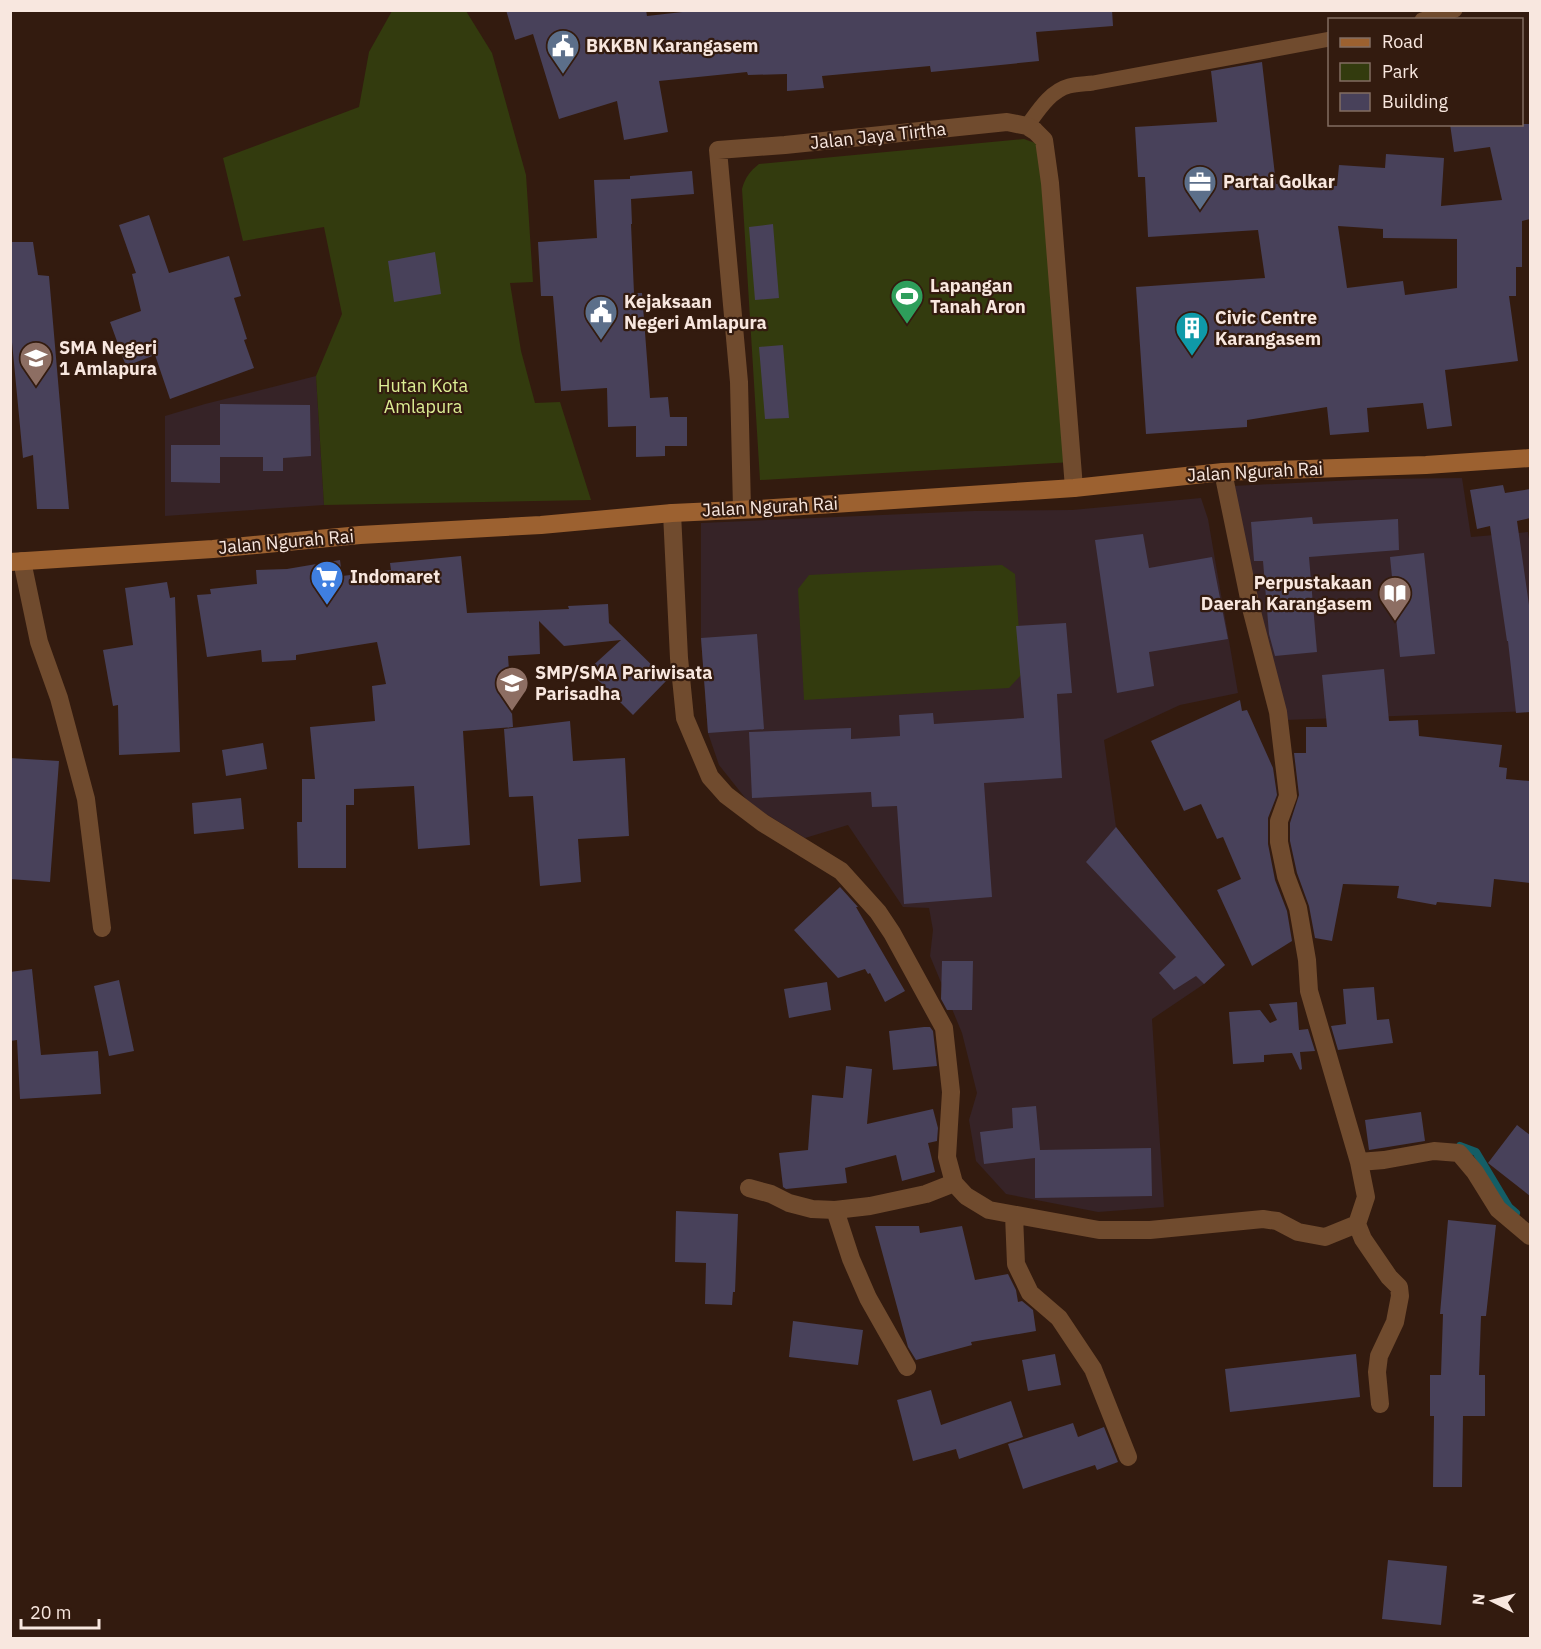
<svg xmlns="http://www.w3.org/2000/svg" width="1541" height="1649" viewBox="0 0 1541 1649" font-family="'IBM Plex Sans',sans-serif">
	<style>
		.commercial { fill: #362327 }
		.green { fill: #333b0e }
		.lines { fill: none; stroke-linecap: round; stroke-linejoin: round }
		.stream { stroke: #145e66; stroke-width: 8 }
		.building { fill: #48415a; fill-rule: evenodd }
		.lane { stroke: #704b2e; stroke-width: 15 }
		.street { stroke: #704b2e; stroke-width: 18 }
		.secondary { stroke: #9c6130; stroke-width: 18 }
		.labels { text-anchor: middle; stroke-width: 4.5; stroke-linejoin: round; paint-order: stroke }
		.poi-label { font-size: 18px; font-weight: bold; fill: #f8e7df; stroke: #331b0f; text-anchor: start }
		.street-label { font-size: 18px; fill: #f8e7df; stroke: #331b0f }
		.park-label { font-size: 18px; fill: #dcee94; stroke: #331b0f }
	</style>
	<rect width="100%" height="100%" fill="#331b0f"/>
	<path class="commercial" d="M316,376L324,505L165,516V416L205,404Z
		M1462,478L1471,537L1528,532L1530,546V711L1285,720L1232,486L1375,479Z
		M1201,498L1208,519L1238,693L1180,705L1104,740L1116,827L1225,965L1204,984L1152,1019L1164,1207L1098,1212L1006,1194L976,1161L969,1120L977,1093L962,1033L930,956L933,930L929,908L903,907L848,825L805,838L750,804L719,765L708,733L701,638V523L974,511L1072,510Z"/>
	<path class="green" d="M392,11H466L492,53L526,175L533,282L510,283L521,351L535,403L560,402L591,500L324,505L316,376L342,314L324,227L243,241L223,158L359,107L369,52Z
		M1024,139L1038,144L1073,462L760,480L742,189C745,178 750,171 759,164Z
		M1002,565L1015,574L1022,674L1009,688L804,700L798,589L809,575Z"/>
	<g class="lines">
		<path class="stream" d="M1460,1146L1476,1152L1509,1207L1516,1213"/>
	</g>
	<path class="building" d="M506,10H646L647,16L700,10H1112L1113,26L1036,32L1039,61L931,72L930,66L822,76L824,88L787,91V74L748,75L747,72L659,81L668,132L624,140L617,101L559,119L533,34L515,40Z
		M1262,62L1276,184L1337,186L1339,165L1385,168L1386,154L1444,158L1441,206L1502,200L1490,147L1454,152L1450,124H1530V219L1522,221V267H1516V296H1509L1518,361L1445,370L1452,426L1427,429L1423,403L1367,408L1369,432L1330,435L1327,407L1247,420V427L1146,434L1136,287L1265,278L1258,230L1148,237L1145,177H1138L1135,127L1217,122L1211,71ZM1338,226L1383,229V238L1457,239V288L1405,295L1403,281L1347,288Z
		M692,171L694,194L631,199L632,224H631L634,293H642L650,398L668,397L670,417H687V446H665V456L636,457V426L608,427L607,388L561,391L553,296H541L538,242L597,238L594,180L630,179V176Z
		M149,215L169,273L229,256L241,296L234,298L247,339L244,340L254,368L170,399L155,355L126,366L110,322L141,311L132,274L136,273L119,225Z
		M773,224L779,298L755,300L749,227Z
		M10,242H33L38,275L49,276L69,509H37L33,455L23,458L10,321Z
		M435,252L441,294L394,302L388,261Z
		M783,345L789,418L765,419L759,347Z
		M220,404L310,405L311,456L283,458V471H263V457H220V483L171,482V445H220Z
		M1503,485L1505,493L1530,489V518L1517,521L1530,612V712L1516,713L1508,641H1507L1490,526L1477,529L1470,490Z
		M1312,517L1313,524L1398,519L1399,550L1309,557L1317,652L1275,656L1269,634L1263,561H1254L1251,522Z
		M1143,534L1149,568L1212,557L1228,639L1149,652L1154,686L1117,693L1095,540Z
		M1424,553L1435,654L1400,657L1390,557Z
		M461,556L467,613L569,609L568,606L608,604L609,623L667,680L633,715L588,670L621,640L564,646L539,621L540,654L508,656L513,727L463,731L470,845L418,849L414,786L354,789V805H346V868H298L297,822H302V779H315L310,727L375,721L372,686L386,684L377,642L296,655V660L262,662L261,650L207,657L197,595L211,594L210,589L257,584L256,570L287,569L340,560L342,576L391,570L390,563Z
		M167,582L170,598L175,597L180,752L119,755L118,705L113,706L103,650L133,645L125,588Z
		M1066,623L1072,693L1057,694L1062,778L984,783L992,897L904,904L897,806L872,807L871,792L752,798L749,732L851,728V739L900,736L899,715L933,713L934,724L1024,718L1016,626Z
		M757,634L764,729L708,733L701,638Z
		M1384,669L1389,721L1418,720L1419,736L1502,745L1499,767L1507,768L1506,779L1530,781V883L1494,879L1491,907L1437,902L1436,905L1397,898L1399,886L1343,884L1332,941L1315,938L1309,906L1297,873L1290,841V823L1299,795L1294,753H1306V727H1327L1322,675Z
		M1240,700L1242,711L1247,710L1273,768L1277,795L1268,818V844L1275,880L1287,911L1292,941L1252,966L1217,890L1241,879L1223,837L1217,839L1201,804L1184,811L1151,741Z
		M570,721L573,761L625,758L629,836L578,839L581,882L540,886L533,796L509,797L504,729Z
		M263,743L267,769L226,776L222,750Z
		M10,758L59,761L50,882L10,879Z
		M241,798L244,829L194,834L192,803Z
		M1116,827L1225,965L1204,984L1196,976L1174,990L1159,973L1176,957L1086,862Z
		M840,887L858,907H856L905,991L885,1002L870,973L868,974L865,969L838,978L794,930Z
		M942,961H973L972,1010H947L941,999Z
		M32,969L41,1055L98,1051L101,1094L20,1099L17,1040L10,1041V972Z
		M119,980L134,1051L109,1056L94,986Z
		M827,982L831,1010L789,1018L784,989Z
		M1374,987L1377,1020L1389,1019L1393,1043L1338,1050L1331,1026L1346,1024L1343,989Z
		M1297,1002L1299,1030L1308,1029L1315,1051L1300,1052L1302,1069L1300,1070L1292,1053L1264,1055V1062L1233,1064L1229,1012L1260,1010L1270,1023L1277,1020L1269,1004Z
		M924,1027H930L933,1031L937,1066L893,1070L889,1031Z
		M846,1066L872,1069L867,1124L933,1109L938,1128L937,1141L928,1143L935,1172L902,1181L896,1155L845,1168L847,1183L786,1189L783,1187L779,1153L808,1150L812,1095L843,1098Z
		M1036,1106L1040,1150L1151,1148L1152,1196L1035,1198V1158L984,1164L980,1132L1013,1128L1012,1108Z
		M1421,1112L1425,1141L1369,1150L1365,1120Z
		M1517,1125L1530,1135V1196L1488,1163Z
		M676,1211L738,1214L735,1292H733L732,1305L705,1304L706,1263L675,1262Z
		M1448,1220L1496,1225L1486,1316H1481L1479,1375H1485V1416H1463L1462,1487H1433L1434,1416H1430V1375H1441L1443,1314H1440Z
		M875,1226H919L920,1233L962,1226L975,1280L1008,1274L1016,1290L1018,1302L1022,1301L1033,1310L1036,1331L971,1342L972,1345L916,1360L908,1347Z
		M793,1321L863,1330L858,1365L789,1357Z
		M1055,1354L1061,1385L1028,1391L1022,1360Z
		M1356,1354L1360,1397L1230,1412L1225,1369Z
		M931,1390L941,1425L1011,1401L1023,1437L959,1459L956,1449L913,1461L897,1400Z
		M1073,1423L1078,1437L1104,1427L1118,1462L1097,1470L1095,1465L1023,1489L1008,1444Z
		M1388,1560L1447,1566L1441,1625L1382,1619Z"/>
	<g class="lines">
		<path class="lane" d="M1422,20L1455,10
			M1027,126C1038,111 1050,91 1069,86C1077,84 1085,84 1093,83L1330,39"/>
		<path class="street" d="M1223,472L1251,608L1278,712L1288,796L1279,821V842L1286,876L1298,908L1307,960L1309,991L1359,1162L1366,1197L1357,1224L1363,1239L1389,1277L1399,1287L1400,1296L1395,1322L1379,1356L1377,1372L1380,1404
			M742,509L739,382L718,150L785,145L1007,122L1027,126L1035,131L1044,140L1050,183L1074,488
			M672,513L679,658L685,718L710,777L726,795L763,823L841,871L878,912L892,933L944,1028L951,1092L947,1157L954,1183L966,1196L989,1210L1099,1230H1150L1263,1219L1277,1221L1298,1232L1325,1237L1357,1224
			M22,561L39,642L59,698L86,799L102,928
			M1359,1162L1384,1160L1434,1151L1459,1153L1475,1172L1498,1209L1530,1236
			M749,1188L771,1194L789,1203L812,1209L835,1210L870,1206L926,1194L954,1183
			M835,1210L851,1259L868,1298L907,1367
			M1014,1215L1016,1264L1030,1293L1059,1318L1093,1369L1128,1457"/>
		<path class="secondary" d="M10,562L213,549L360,535L541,525L672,513L759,509L1074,488L1223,472L1426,465L1530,458"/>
	</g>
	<defs>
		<g id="civic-pin" transform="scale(1.725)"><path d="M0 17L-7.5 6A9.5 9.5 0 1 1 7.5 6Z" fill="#5c6f8a" stroke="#331b0f"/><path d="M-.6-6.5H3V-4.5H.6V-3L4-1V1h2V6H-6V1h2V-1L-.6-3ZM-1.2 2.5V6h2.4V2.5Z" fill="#fff"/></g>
		<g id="office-pin" transform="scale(1.725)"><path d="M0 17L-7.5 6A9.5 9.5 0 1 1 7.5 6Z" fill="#5c6f8a" stroke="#331b0f"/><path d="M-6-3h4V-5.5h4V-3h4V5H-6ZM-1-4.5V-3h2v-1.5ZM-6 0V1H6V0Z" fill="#fff"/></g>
		<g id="stadium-pin" transform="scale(1.725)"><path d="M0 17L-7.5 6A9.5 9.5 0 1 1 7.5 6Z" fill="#2e9e5b" stroke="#331b0f"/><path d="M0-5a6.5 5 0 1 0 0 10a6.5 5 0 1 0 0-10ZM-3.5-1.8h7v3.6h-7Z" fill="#fff"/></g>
		<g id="building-pin" transform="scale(1.725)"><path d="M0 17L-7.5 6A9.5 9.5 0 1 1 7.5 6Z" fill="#0f9aa8" stroke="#331b0f"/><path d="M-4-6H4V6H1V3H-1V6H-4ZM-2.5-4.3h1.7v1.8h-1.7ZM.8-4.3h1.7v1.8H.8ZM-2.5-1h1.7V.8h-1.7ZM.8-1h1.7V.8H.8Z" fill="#fff"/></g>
		<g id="school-pin" transform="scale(1.725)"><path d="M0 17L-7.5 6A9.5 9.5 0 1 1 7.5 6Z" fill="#8d6e63" stroke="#331b0f"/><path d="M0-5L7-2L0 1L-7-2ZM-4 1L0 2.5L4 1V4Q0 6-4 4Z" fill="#fff"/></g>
		<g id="supermarket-pin" transform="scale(1.725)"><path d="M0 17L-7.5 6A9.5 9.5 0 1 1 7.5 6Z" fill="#3f7fe0" stroke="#331b0f"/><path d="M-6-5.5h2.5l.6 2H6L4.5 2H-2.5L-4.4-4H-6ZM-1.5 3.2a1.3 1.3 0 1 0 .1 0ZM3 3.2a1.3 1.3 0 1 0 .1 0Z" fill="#fff"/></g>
		<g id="library-pin" transform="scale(1.725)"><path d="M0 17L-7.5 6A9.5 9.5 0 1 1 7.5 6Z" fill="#8d6e63" stroke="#331b0f"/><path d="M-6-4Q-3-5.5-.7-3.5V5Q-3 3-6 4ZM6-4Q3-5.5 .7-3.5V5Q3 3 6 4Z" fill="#fff"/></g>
	</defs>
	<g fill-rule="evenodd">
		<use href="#civic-pin" x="563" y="46"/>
		<use href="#office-pin" x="1200" y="182"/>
		<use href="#stadium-pin" x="907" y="296"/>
		<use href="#civic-pin" x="601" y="312"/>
		<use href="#building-pin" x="1192" y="328"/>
		<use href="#school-pin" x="36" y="358"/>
		<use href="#supermarket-pin" x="327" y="577"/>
		<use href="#library-pin" x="1395" y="593"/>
		<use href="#school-pin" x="512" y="683"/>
	</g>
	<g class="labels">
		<g class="poi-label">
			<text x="586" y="52">BKKBN Karangasem</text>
			<text x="1223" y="188">Partai Golkar</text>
			<text x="930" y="292">Lapangan<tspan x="930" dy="21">Tanah Aron</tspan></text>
			<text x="624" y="308">Kejaksaan<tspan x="624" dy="21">Negeri Amlapura</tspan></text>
			<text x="1215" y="324">Civic Centre<tspan x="1215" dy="21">Karangasem</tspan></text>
			<text x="59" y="354">SMA Negeri<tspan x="59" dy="21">1 Amlapura</tspan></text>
			<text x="350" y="583">Indomaret</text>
			<text x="1372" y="589" text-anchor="end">Perpustakaan<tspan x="1372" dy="21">Daerah Karangasem</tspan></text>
			<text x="535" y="679">SMP/SMA Pariwisata<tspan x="535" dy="21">Parisadha</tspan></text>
		</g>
		<g class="street-label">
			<text transform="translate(878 136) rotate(-6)" y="6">Jalan Jaya Tirtha</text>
			<text transform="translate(1255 472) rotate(-3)" y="6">Jalan Ngurah Rai</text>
			<text transform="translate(770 507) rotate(-3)" y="6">Jalan Ngurah Rai</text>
			<text transform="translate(286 542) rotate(-5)" y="6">Jalan Ngurah Rai</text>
		</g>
		<g class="park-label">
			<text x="423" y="392">Hutan Kota<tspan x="423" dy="21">Amlapura</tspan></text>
		</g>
	</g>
	<rect width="1541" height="1649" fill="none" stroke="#f8e7df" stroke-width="24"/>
	<rect x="1328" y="18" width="195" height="108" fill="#331b0f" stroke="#826d62" stroke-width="1.5"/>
	<rect x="1340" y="38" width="30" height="9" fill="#9c6130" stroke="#826d62" stroke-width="1.5"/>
	<text x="1382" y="48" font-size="18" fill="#f8e7df">Road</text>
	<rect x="1340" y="63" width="30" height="18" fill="#333b0e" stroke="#826d62" stroke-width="1.5"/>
	<text x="1382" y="78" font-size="18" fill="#f8e7df">Park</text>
	<rect x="1340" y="93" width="30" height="18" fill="#48415a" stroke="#826d62" stroke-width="1.5"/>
	<text x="1382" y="108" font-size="18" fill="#f8e7df">Building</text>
	<g transform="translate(1493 1601) rotate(276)" stroke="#331b0f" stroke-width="4.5" paint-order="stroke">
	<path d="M0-4.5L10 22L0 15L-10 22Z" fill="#f8e7df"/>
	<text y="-9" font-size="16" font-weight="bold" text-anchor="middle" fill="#f8e7df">N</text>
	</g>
	<path d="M21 1619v9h78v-9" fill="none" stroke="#f8e7df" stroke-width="3"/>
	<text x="30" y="1619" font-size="18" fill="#f8e7df" stroke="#331b0f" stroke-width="4.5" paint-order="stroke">20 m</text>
</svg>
